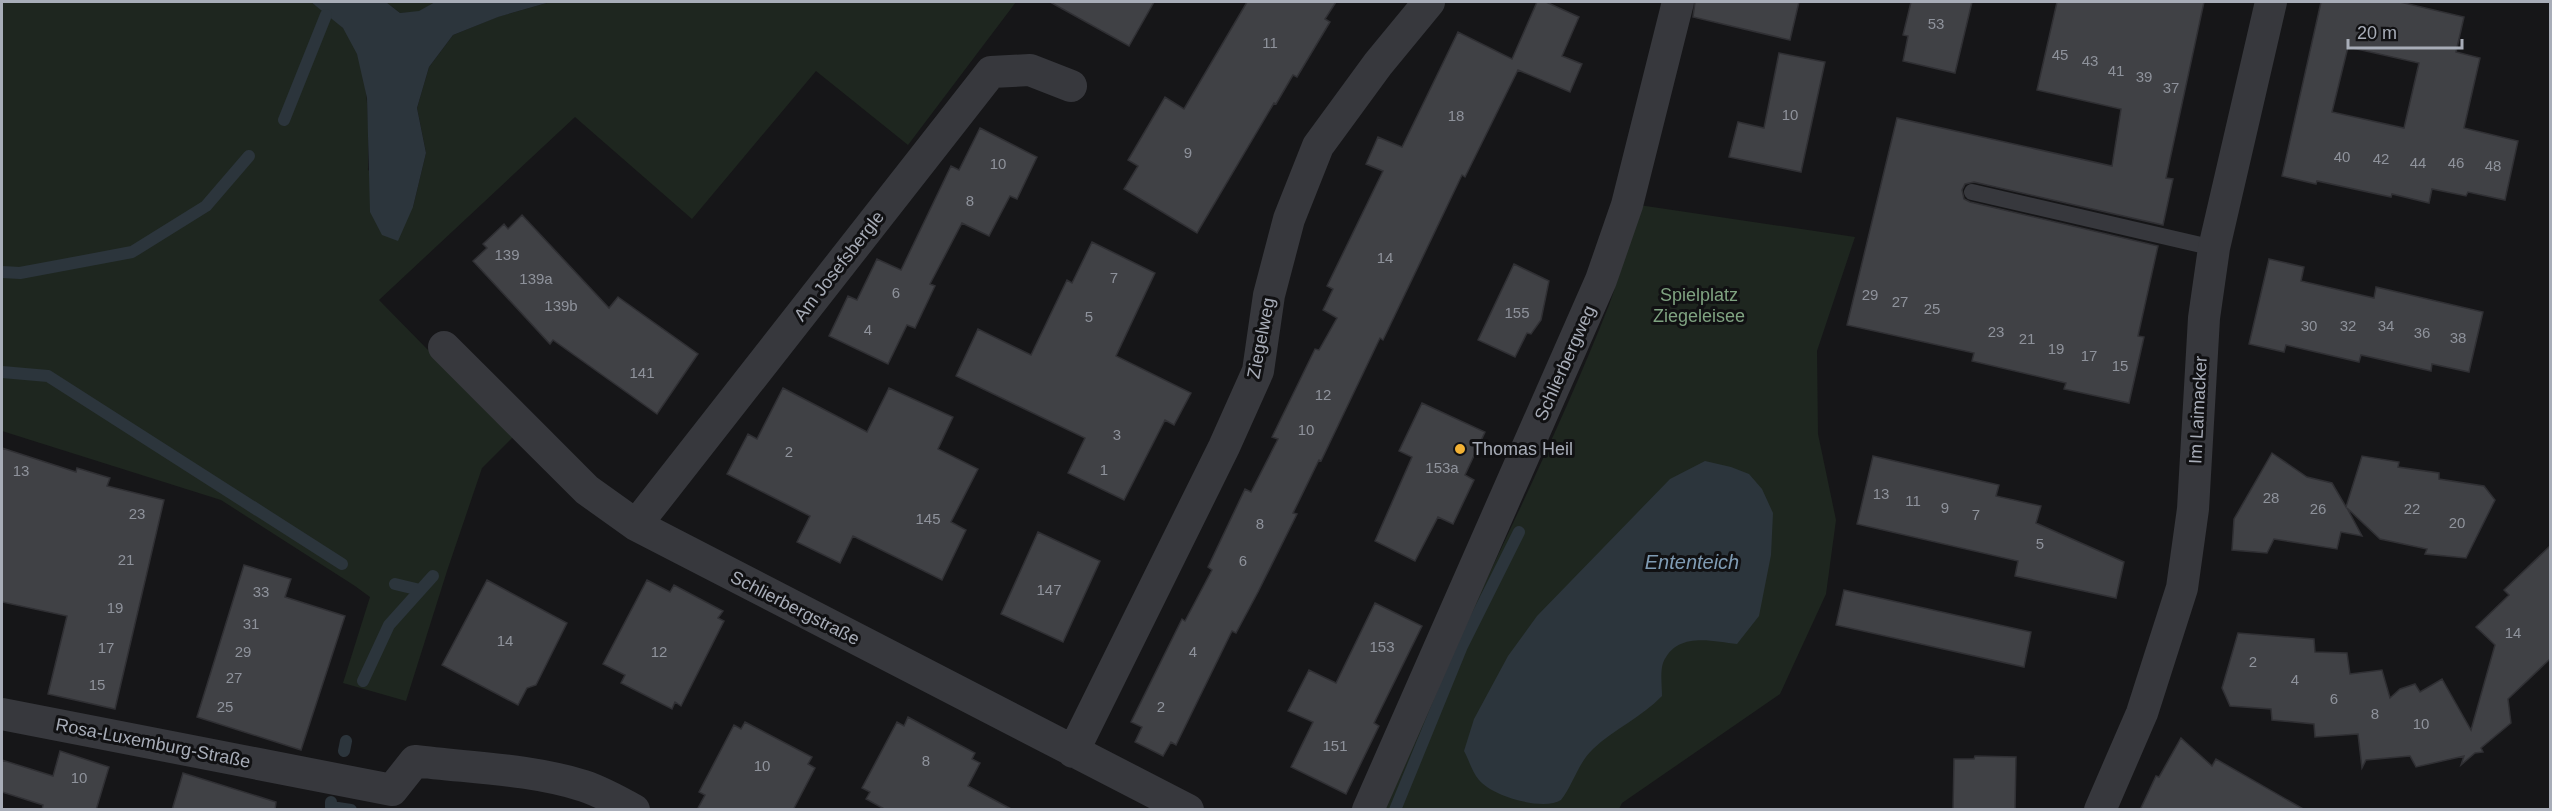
<svg xmlns="http://www.w3.org/2000/svg" width="2552" height="811" viewBox="0 0 2552 811" font-family="Arial,sans-serif">
	<style>
		.green { fill: #1e261f }
		.water { fill: #2c353c }
		.lines { fill: none; stroke-linecap: round; stroke-linejoin: round }
		.stream { stroke: #2c353c; stroke-width: 12 }
		.building { fill: #404145; stroke: #303034; stroke-width: 1.5; fill-rule: evenodd }
		.lane { stroke: #37383d; stroke-width: 16 }
		.street { stroke: #37383d; stroke-width: 32 }
		.poi-dot { fill: #f2b134; stroke: #111113; stroke-width: 2 }
		.labels { text-anchor: middle; stroke-width: 6; stroke-linejoin: round; paint-order: stroke }
		.number-label { font-size: 15px; fill: #8e929b }
		.street-label { font-size: 18px; fill: #a8adb8; stroke: #111113 }
		.park-label { font-size: 18px; fill: #7fa381; stroke: #111113 }
		.poi-label { font-size: 18px; fill: #a8adb8; stroke: #111113; text-anchor: start }
		.water-label { font-size: 20px; font-style: italic; fill: #7f9bb3; stroke: #111113 }
	</style>
	<rect width="100%" height="100%" fill="#161618"/>
	<path class="green" d="M2,2H311C321,10 335,18 344,29C372,64 368,127 368,170L413,207L426,153L417,108L429,67L453,35L497,17L550,2H1016L908,145L816,71L692,219L575,117L379,300L427,349L459,375L514,436L482,468L447,571L406,701L343,683L370,597L355,586L221,500L2,431Z
		M386,2H435L419,12L400,13Z
		M1639,205L1855,237L1817,351L1818,434L1836,520L1826,594L1780,694L1622,803L1619,809L1381,810C1453,640 1541,477 1609,305C1621,273 1629,238 1639,205Z"/>
	<path class="water" d="M311,2H386L400,13L419,11L435,2H550L498,17L453,35L429,67L417,108L426,153L413,207L398,241L382,235L370,212L367,98L357,54L343,28Z
		M1705,461L1731,467L1749,474L1762,489L1773,513L1771,555L1759,616L1737,644C1712,641 1676,631 1663,663C1660,672 1662,686 1662,696C1642,717 1614,729 1593,749C1578,763 1573,785 1561,800C1544,811 1493,797 1479,780C1472,772 1469,760 1464,751L1474,719L1508,656L1537,616L1670,479Z"/>
	<g class="lines">
		<path class="stream" d="M284,120L326,15
			M2,272L20,273L132,252L206,206L249,156
			M2,372L48,376L342,564
			M395,584L420,590
			M363,681L389,625L433,576
			M344,751L346,741
			M331,802V807L351,810
			M1395,810L1462,646L1519,532"/>
	</g>
	<path class="building" d="M1050,2H1154L1129,46Z
		M1247,2H1336L1325,19L1330,22L1297,77L1293,75L1276,104L1274,103L1197,233L1124,189L1138,166L1128,160L1165,97L1184,109Z
		M1537,2H1546L1579,17L1562,56L1582,64L1570,92L1518,70L1465,177L1462,175L1383,340L1380,338L1321,461L1319,460L1293,513L1297,514L1258,592L1236,633L1232,631L1176,745L1171,742L1163,756L1135,742L1142,727L1131,722L1182,619L1185,621L1212,570L1208,567L1245,489L1251,492L1278,439L1272,437L1315,349L1319,350L1337,318L1323,310L1333,289L1327,286L1383,171L1366,164L1378,137L1402,147L1458,32L1512,59Z
		M1695,2H1799L1790,40L1693,17Z
		M1911,2H1972L1955,73L1903,61L1908,36L1903,35Z
		M2057,2H2204L2166,178L2173,179L2163,225L1974,182L1965,184L1962,190L1964,199L1970,202L2158,246L2138,336L2144,337L2129,403L2064,389L2066,383L1972,361L1974,353L1847,325L1897,118L2112,166L2121,109L2037,90Z
		M2321,2H2400L2464,17L2456,52L2480,58L2464,128L2518,141L2505,200L2468,192L2466,196L2432,189L2429,203L2392,194L2391,197L2317,181L2316,184L2282,176ZM2348,47L2419,63L2404,128L2332,112Z
		M1779,53L1825,62L1801,172L1729,157L1738,122L1764,128Z
		M980,128L1037,157L1017,199L1010,196L989,236L962,223L930,284L935,286L915,328L907,325L888,364L829,336L848,296L857,300L877,259L901,270L951,166L959,170Z
		M522,215L609,308L618,297L698,354L657,414L553,340L550,344L473,261L487,248L483,244L504,224L508,229Z
		M1092,242L1155,273L1116,356L1191,393L1174,425L1165,420L1124,500L1068,473L1085,438L956,376L978,329L1031,355L1067,280L1072,283Z
		M2269,259L2304,267L2301,281L2374,298L2376,287L2483,312L2469,372L2432,364L2431,371L2361,355L2359,362L2286,345L2284,352L2249,344Z
		M1514,264L1549,281L1541,320L1531,334L1527,333L1515,357L1478,340Z
		M783,388L867,432L889,388L953,417L938,449L978,469L951,522L966,530L942,580L853,536L840,563L797,542L810,516L727,474L748,434L757,439Z
		M1422,403L1485,432L1465,475L1474,480L1453,524L1438,517L1415,561L1375,541L1412,457L1399,451Z
		M2,448L76,472L77,468L110,478L107,486L164,500L115,709L48,694L67,616L2,602Z
		M2272,453L2307,477L2332,483L2346,507L2362,456L2399,462L2398,467L2439,473V479L2484,486L2495,500L2466,558L2425,554L2427,549L2380,539L2347,508L2362,536L2341,532L2337,549L2274,539L2267,553L2232,550L2234,519Z
		M1873,456L1999,485L1996,496L2041,506L2036,523L2124,562L2116,598L2015,576L2018,561L1857,524Z
		M1038,532L1100,561L1063,642L1001,614Z
		M2550,546V659L2508,699L2511,723L2481,748L2483,752L2475,753L2461,765L2464,756L2416,767L2410,756L2366,760L2362,768L2358,734L2315,737L2314,724L2272,720L2271,709L2230,706L2222,688L2238,633L2314,639L2315,652L2347,653L2350,674L2382,670L2390,698L2400,689L2415,684L2420,692L2442,679L2471,730L2495,645L2476,627L2509,595L2504,590Z
		M244,565L291,579L285,597L345,616L301,750L197,717Z
		M487,580L567,623L536,685L527,688L518,705L442,665Z
		M647,580L670,592L674,585L723,611L718,618L724,621L681,706L675,702L672,709L621,683L625,675L603,664Z
		M1844,590L2031,632L2024,667L1836,625Z
		M1375,603L1422,626L1374,723L1379,726L1346,794L1291,767L1313,722L1288,711L1309,670L1336,683Z
		M908,717L975,753L972,759L980,763L968,786L1013,810H886L866,799L870,792L862,788L897,722L904,726Z
		M745,722L812,757L808,764L815,768L793,810H697L705,795L699,792L734,725L741,729Z
		M2181,738L2212,766L2216,759L2305,810H2140L2156,776L2159,777Z
		M60,751L109,767L96,810H42L43,805L2,792V760L53,776Z
		M1975,756L2016,757L2015,810H1953L1954,759H1974Z
		M183,773L276,802L275,810H172Z"/>
	<g class="lines">
		<path class="lane" d="M1972,192L2214,248"/>
		<path class="street" d="M444,347L587,490L636,525L1188,810
			M636,525L991,72L1030,70L1071,86
			M2,714L392,790L415,761C471,768 531,769 584,786C602,792 618,801 634,810
			M1073,752L1224,447L1258,371L1269,295L1289,219L1318,146L1378,64L1429,2
			M1368,810L1601,280L1627,205L1678,2
			M2100,810L2142,713L2182,588L2193,509L2204,318L2214,248L2271,2"/>
	</g>
	<circle class="poi-dot" cx="1460" cy="449" r="6"/>
	<g class="labels">
		<g class="number-label">
			<text x="1936" y="29">53</text>
			<text x="1270" y="48">11</text>
			<text x="2060" y="60">45</text>
			<text x="2090" y="66">43</text>
			<text x="2116" y="76">41</text>
			<text x="2144" y="82">39</text>
			<text x="2171" y="93">37</text>
			<text x="1790" y="120">10</text>
			<text x="1456" y="121">18</text>
			<text x="1188" y="158">9</text>
			<text x="2342" y="162">40</text>
			<text x="2381" y="164">42</text>
			<text x="2418" y="168">44</text>
			<text x="2456" y="168">46</text>
			<text x="998" y="169">10</text>
			<text x="2493" y="171">48</text>
			<text x="970" y="206">8</text>
			<text x="507" y="260">139</text>
			<text x="1385" y="263">14</text>
			<text x="1114" y="283">7</text>
			<text x="536" y="284">139a</text>
			<text x="896" y="298">6</text>
			<text x="1870" y="300">29</text>
			<text x="1900" y="307">27</text>
			<text x="561" y="311">139b</text>
			<text x="1932" y="314">25</text>
			<text x="1517" y="318">155</text>
			<text x="1089" y="322">5</text>
			<text x="2309" y="331">30</text>
			<text x="2348" y="331">32</text>
			<text x="2386" y="331">34</text>
			<text x="868" y="335">4</text>
			<text x="1996" y="337">23</text>
			<text x="2422" y="338">36</text>
			<text x="2458" y="343">38</text>
			<text x="2027" y="344">21</text>
			<text x="2056" y="354">19</text>
			<text x="2089" y="361">17</text>
			<text x="2120" y="371">15</text>
			<text x="642" y="378">141</text>
			<text x="1323" y="400">12</text>
			<text x="1306" y="435">10</text>
			<text x="1117" y="440">3</text>
			<text x="789" y="457">2</text>
			<text x="1442" y="473">153a</text>
			<text x="1104" y="475">1</text>
			<text x="21" y="476">13</text>
			<text x="1881" y="499">13</text>
			<text x="2271" y="503">28</text>
			<text x="1913" y="506">11</text>
			<text x="1945" y="513">9</text>
			<text x="2318" y="514">26</text>
			<text x="2412" y="514">22</text>
			<text x="137" y="519">23</text>
			<text x="1976" y="520">7</text>
			<text x="928" y="524">145</text>
			<text x="2457" y="528">20</text>
			<text x="1260" y="529">8</text>
			<text x="2040" y="549">5</text>
			<text x="126" y="565">21</text>
			<text x="1243" y="566">6</text>
			<text x="1049" y="595">147</text>
			<text x="261" y="597">33</text>
			<text x="115" y="613">19</text>
			<text x="251" y="629">31</text>
			<text x="2513" y="638">14</text>
			<text x="505" y="646">14</text>
			<text x="1382" y="652">153</text>
			<text x="106" y="653">17</text>
			<text x="243" y="657">29</text>
			<text x="659" y="657">12</text>
			<text x="1193" y="657">4</text>
			<text x="2253" y="667">2</text>
			<text x="234" y="683">27</text>
			<text x="2295" y="685">4</text>
			<text x="97" y="690">15</text>
			<text x="2334" y="704">6</text>
			<text x="225" y="712">25</text>
			<text x="1161" y="712">2</text>
			<text x="2375" y="719">8</text>
			<text x="2421" y="729">10</text>
			<text x="1335" y="751">151</text>
			<text x="926" y="766">8</text>
			<text x="762" y="771">10</text>
			<text x="79" y="783">10</text>
		</g>
		<g class="street-label">
			<text transform="translate(839 266) rotate(-52)" y="6">Am Josefsbergle</text>
			<text transform="translate(1261 338) rotate(-79)" y="6">Ziegelweg</text>
			<text transform="translate(1565 363) rotate(-66)" y="6">Schlierbergweg</text>
			<text transform="translate(2198 410) rotate(-87)" y="6">Im Laimacker</text>
			<text transform="translate(795 608) rotate(27)" y="6">Schlierbergstraße</text>
			<text transform="translate(153 743) rotate(11)" y="6">Rosa-Luxemburg-Straße</text>
		</g>
		<g class="park-label">
			<text x="1699" y="301">Spielplatz<tspan x="1699" dy="21">Ziegeleisee</tspan></text>
		</g>
		<g class="poi-label">
			<text x="1472" y="455">Thomas Heil</text>
		</g>
		<g class="water-label">
			<text x="1692" y="569">Ententeich</text>
		</g>
	</g>
	<rect width="2552" height="811" fill="none" stroke="#a8adb8" stroke-width="6"/>
	<path d="M2348 39v9h114v-9" fill="none" stroke="#a8adb8" stroke-width="3"/>
	<text x="2357" y="39" font-size="18" fill="#a8adb8" stroke="#111113" stroke-width="4.5" paint-order="stroke">20 m</text>
</svg>
